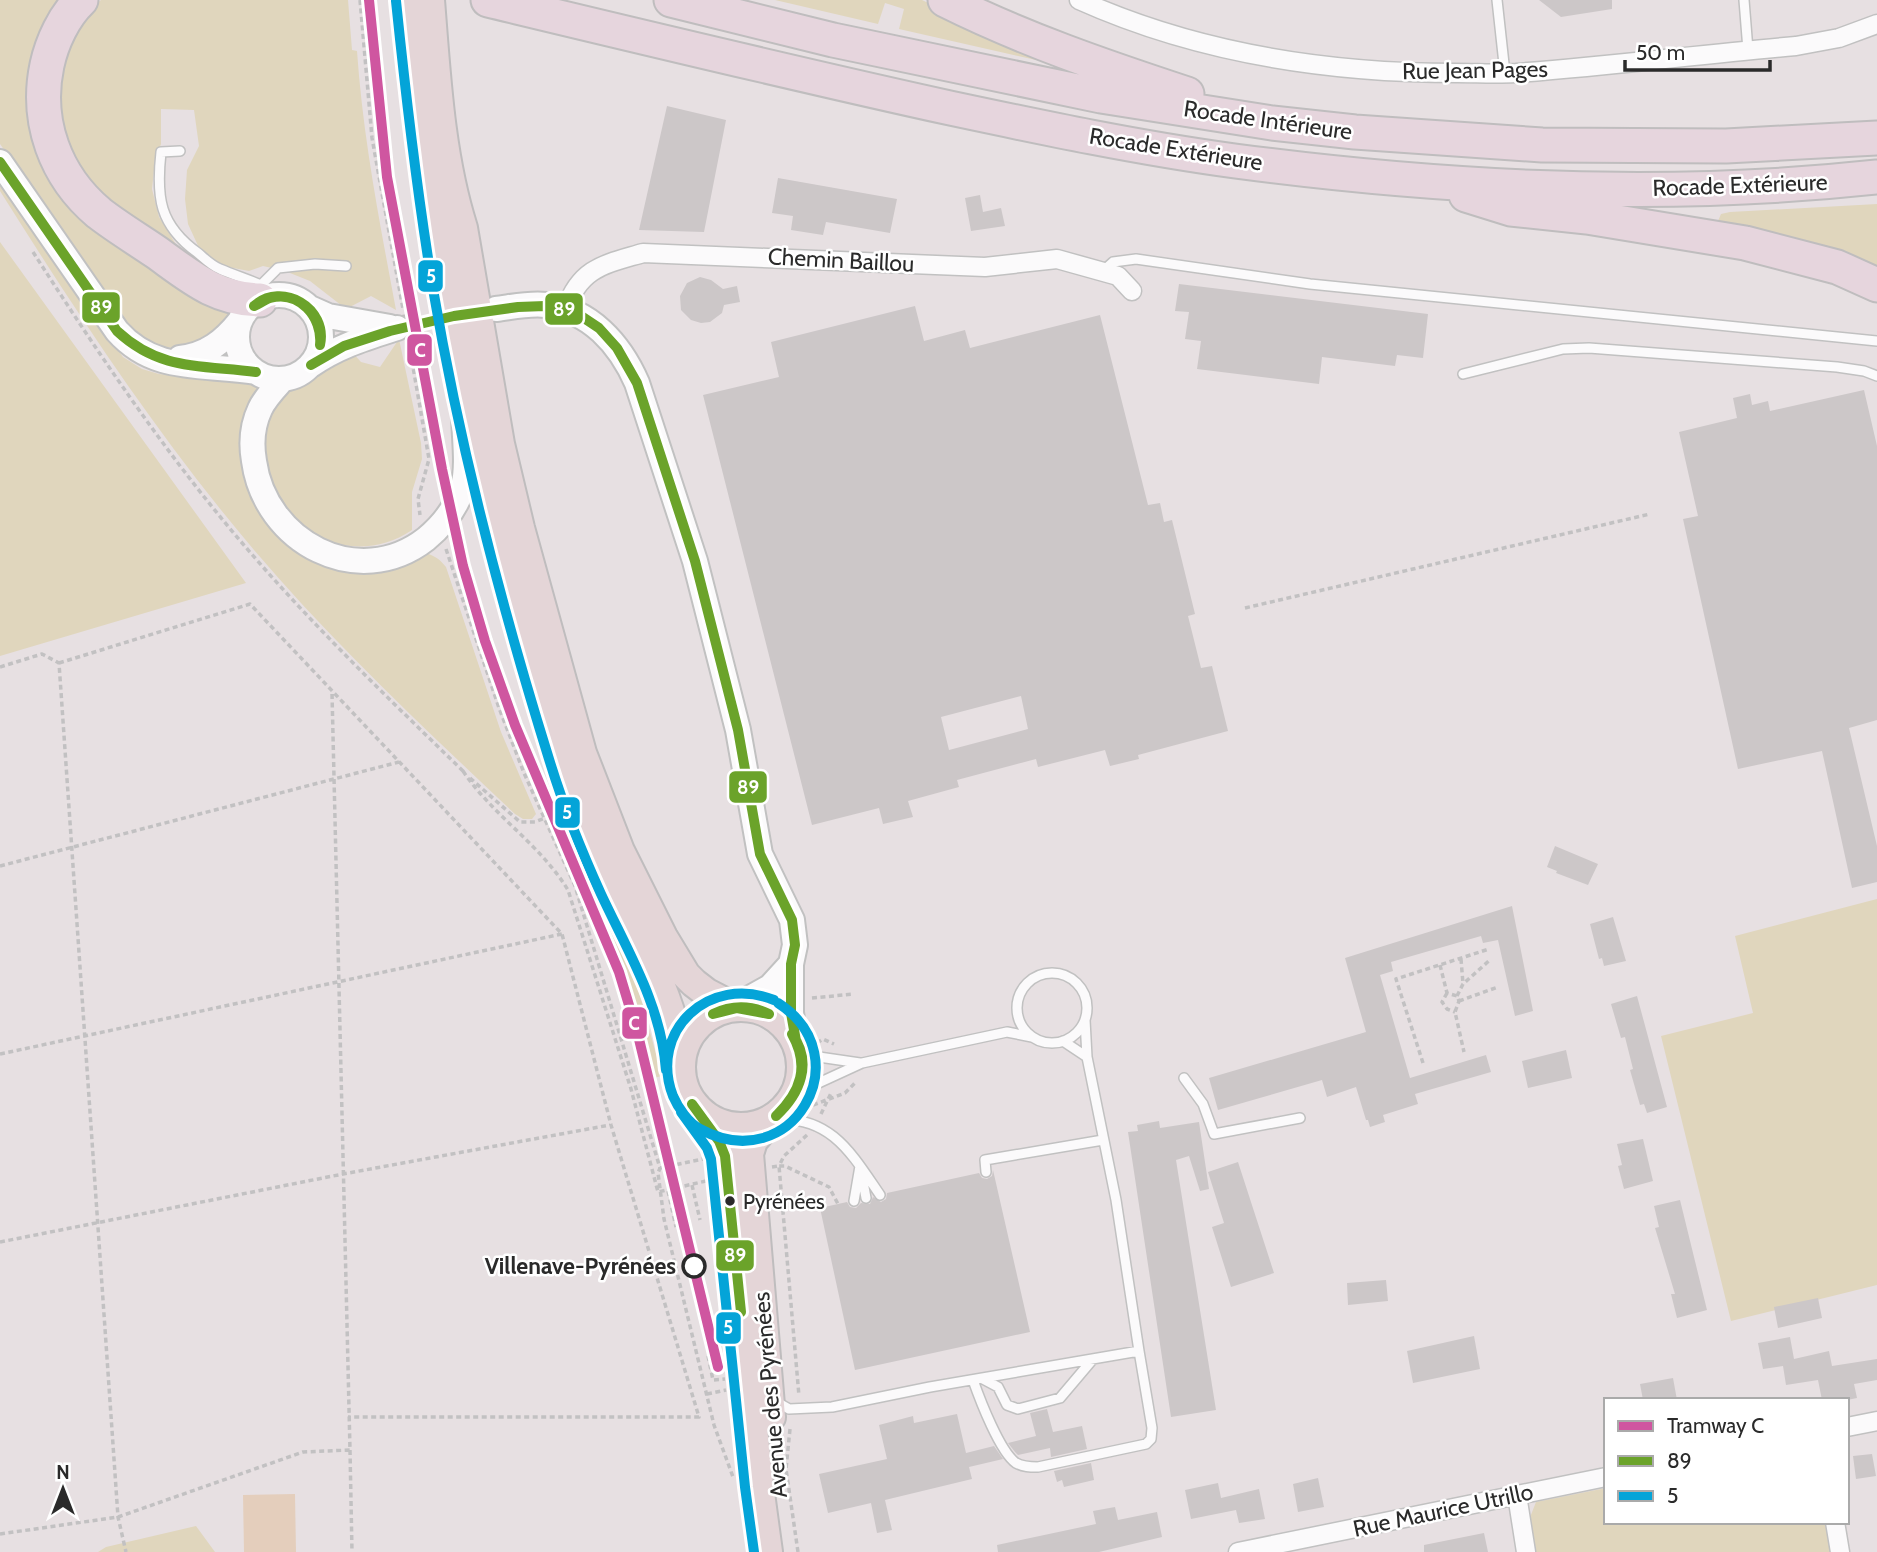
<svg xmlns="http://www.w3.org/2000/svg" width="1877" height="1552" viewBox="0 0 1877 1552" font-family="Cabin,sans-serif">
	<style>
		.green { fill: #e0d6bd }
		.pitch { fill: #e4cebc }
		.building { fill: #ccc7c8; fill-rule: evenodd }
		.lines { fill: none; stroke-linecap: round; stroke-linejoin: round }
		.secondary-tunnel { stroke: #c1bcbd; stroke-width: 24; stroke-dasharray: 24 12; stroke-linecap: butt }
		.lane-casing { stroke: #c1c1c1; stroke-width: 12 }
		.street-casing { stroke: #c1c1c1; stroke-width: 21 }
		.secondary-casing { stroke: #c1c1c1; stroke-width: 28 }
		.primary-casing { stroke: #bfbdbe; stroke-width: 32 }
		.highway-casing { stroke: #bfbdbe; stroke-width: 37 }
		.path { stroke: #c2c1c2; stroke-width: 3.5; stroke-dasharray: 5 3.5; stroke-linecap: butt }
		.lane { stroke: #fbfafb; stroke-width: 9 }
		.street { stroke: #fbfafb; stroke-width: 18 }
		.secondary { stroke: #fbfafb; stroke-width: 24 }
		.primary { stroke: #e4d5d7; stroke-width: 28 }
		.highway { stroke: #e6d5dd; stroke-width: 33 }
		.bus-1-casing { stroke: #fff; stroke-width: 16 }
		.bus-2-casing { stroke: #fff; stroke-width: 16 }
		.bus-1 { stroke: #6ba32a; stroke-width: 10 }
		.bus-2 { stroke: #04a4d8; stroke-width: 10 }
		.tram-1-casing { stroke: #fff; stroke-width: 16 }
		.tram-1 { stroke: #cf56a0; stroke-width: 10 }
		.bus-dot { fill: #2a2a2a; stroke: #fff; stroke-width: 2.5 }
		.stop-dot { fill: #fff; stroke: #2a2a2a; stroke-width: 3.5 }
		.labels { text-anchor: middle; stroke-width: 5; stroke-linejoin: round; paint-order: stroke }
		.bus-label { font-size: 21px; fill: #2a2a2a; stroke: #fff; text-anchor: start }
		.street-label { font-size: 23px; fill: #2a2a2a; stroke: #fff }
		.stop-label { font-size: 23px; font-weight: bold; fill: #2a2a2a; stroke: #fff; text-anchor: end }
		.line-badge { stroke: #fff; stroke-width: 2.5 }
		.badge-label { font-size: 19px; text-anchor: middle; font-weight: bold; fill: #fff }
	</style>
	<rect width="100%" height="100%" fill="#e7e0e2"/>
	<path class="green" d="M0,0H67L40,143L234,305L223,327L190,346L172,348L152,344L134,334L0,144Z
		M101,0H348L352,50L357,51C363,138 380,224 396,310L371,296L346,309L310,281L285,271L263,266L249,271L223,266L200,250L188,224L185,199L187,170L199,146L194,110L161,109V144L155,161L152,189L159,217L185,259L88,183L66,145L57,119L61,56L90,9Z
		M775,0H922L1037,55L1036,60L899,29L904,9L885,3L878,24Z
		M0,179L123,357L142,369L159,374L244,381L265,391L241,457L244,478L254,502L269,526L285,543L308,557L422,552C433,555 439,558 446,567L501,732L536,814L532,819H523L515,814C425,729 334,644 254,550C159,438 78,315 0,191Z
		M1877,204V274L1720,227L1718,221L1721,214L1730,212Z
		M0,242L246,583L0,656Z
		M399,339L421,443L422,459L412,492V530C336,581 244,505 267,420C269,411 278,401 283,392L300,388L315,379L331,360L351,351L361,362L380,367Z
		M558,793L613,917L632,966L662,1076L645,1080L632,1030L610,959L542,801Z
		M1877,899V1285L1731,1321L1661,1036L1753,1013L1735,936Z
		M1606,1488V1522H1825L1830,1552H1531L1527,1525L1536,1502Z
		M196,1526L215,1552H98L106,1547Z"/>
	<path class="pitch" d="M295,1494L296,1552H244L243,1495Z"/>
	<path class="building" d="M1539,0H1612V9L1561,17Z
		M667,106L726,120L704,232L639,230Z
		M778,178L897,199L890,233L826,222L823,235L791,230L793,216L772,213Z
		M980,195L983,212L1001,208L1005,226L971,231L965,198Z
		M700,277L711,280L723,289L737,286L740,302L724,305L722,313L710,322L701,323L691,320L681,310L680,296L687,283Z
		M1179,284L1428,314L1423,358L1397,355L1395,366L1322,357L1319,384L1197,369L1201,341L1185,339L1189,312L1175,311Z
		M915,306L924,341L965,330L970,348L1100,315L1148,505L1160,503L1164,522L1172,520L1195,614L1188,616L1201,668L1212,666L1228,731L1138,755L1139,759L1110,766L1105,750L1038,767L1036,759L957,780L959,787L908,801L913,817L883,824L879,808L812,825L703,395L779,377L771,342ZM1021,696L1028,729L949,750L941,717Z
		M1864,390L1877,446V720L1849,728L1877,846V882L1852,888L1822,751L1738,769L1683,519L1698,516L1679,432L1737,418L1733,398L1750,394L1752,405L1768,401L1770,411Z
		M1555,846L1598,864L1588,885L1556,873L1557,871L1547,867Z
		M1512,906L1533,1011L1515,1016L1498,940L1483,943L1481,936L1391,962L1393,971L1380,975L1410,1078L1486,1055L1491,1072L1415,1094L1418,1104L1383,1115L1385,1122L1370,1127L1368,1120H1366L1356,1087L1327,1097L1322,1080L1218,1110L1209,1078L1366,1032L1345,958Z
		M1613,917L1626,961L1604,966L1602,958L1599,959L1590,924Z
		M1637,996L1667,1107L1647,1113L1644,1104L1640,1105L1630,1070L1633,1069L1625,1037L1621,1038L1611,1004Z
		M1566,1050L1572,1078L1528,1088L1522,1061Z
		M1159,1121L1160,1128L1199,1122L1209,1189L1200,1191L1189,1156L1176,1160L1216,1410L1171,1417L1128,1132L1138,1131L1137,1125Z
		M1643,1139L1653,1181L1624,1189L1618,1166L1622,1165L1617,1144Z
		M1238,1162L1274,1273L1231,1287L1212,1227L1224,1223L1208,1172Z
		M993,1170L1030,1332L855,1370L820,1208L847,1202L850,1207L856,1208L861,1203L870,1204L873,1197L881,1202L886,1199L887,1193L979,1173L982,1178L987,1179L992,1176Z
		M1680,1200L1707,1310L1677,1318L1671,1294H1675L1655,1228L1659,1227L1654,1206Z
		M1386,1280L1388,1301L1348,1305L1347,1283Z
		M1818,1298L1822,1318L1778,1328L1774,1307Z
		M1474,1336L1480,1369L1413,1383L1407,1351Z
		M1790,1337L1794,1359L1829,1351L1832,1366L1877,1359V1380L1854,1384L1857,1398L1847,1400H1822L1818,1380L1786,1385L1783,1366L1763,1369L1758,1343Z
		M1673,1378L1677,1400H1643L1640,1384Z
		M1047,1409L1053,1432L1082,1426L1087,1449L1051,1457L1050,1448L1018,1455L1015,1452L1008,1443L1036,1436L1030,1413Z
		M957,1414L966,1453L994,1446L1003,1459L969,1467L972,1479L885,1500L892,1530L877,1533L871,1503L828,1513L819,1474L887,1459L879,1425L913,1416L914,1423Z
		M1872,1454L1876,1476L1856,1479L1853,1456Z
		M1091,1463L1094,1480L1064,1487L1062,1480L1057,1482L1054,1471Z
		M1318,1478L1324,1507L1298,1512L1293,1484Z
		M1218,1483L1221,1498L1259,1489L1265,1519L1239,1523L1236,1510L1191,1519L1185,1490Z
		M1115,1507L1118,1520L1157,1512L1162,1537L1099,1552H998L997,1545L1096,1524L1093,1511Z
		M1484,1533L1488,1552H1424V1545Z"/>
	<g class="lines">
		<path class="secondary-tunnel" d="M397,328L472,314"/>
		<g class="lane-casing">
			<path id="lane" d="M1497,0L1505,73
				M1744,0L1748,50
				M180,151L161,152C156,197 159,225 198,253C205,259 212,266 220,269C234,275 247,279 261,285L278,268L315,264L346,266
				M1103,271L1113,262L1136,259L1310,284L1877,341
				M1463,374L1563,349L1589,348L1837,367L1864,371L1877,376
				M1017 1008a35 35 0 1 1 70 0a35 35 0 1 1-70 0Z
				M1063,1041L1087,1057
				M799,1048L819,1057L860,1063
				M1184,1078L1203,1104L1214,1134L1300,1118
				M794,1098L812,1086L862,1063L1007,1032L1032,1037
				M773,1120C830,1114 852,1154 880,1195
				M861,1171L866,1198
				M986,1172L985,1160L1103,1140
				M854,1201L860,1166
				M983,1379L998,1387L1007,1405L1018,1409L1060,1398L1093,1359
				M973,1380C980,1400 1000,1452 1016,1463C1023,1467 1030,1467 1038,1467L1146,1444L1151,1439L1152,1428L1139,1351
				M775,1401L789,1409L832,1407L930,1387L1139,1351L1116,1200L1087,1057L1085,1020"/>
		</g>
		<g class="street-casing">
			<path id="street" d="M1079,0C1197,53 1329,73 1457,73C1477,73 1496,74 1516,73C1609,66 1703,54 1796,46L1839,38L1877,24
				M566,309C580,267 606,264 643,253L985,267L1057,259L1118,276L1132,291
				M1847,1427L1877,1421
				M1517,1495L1526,1552
				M1835,1522L1840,1552
				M1238,1552L1606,1477"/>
		</g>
		<g class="secondary-casing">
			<path id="secondary" d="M0,162L117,331C155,374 204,363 256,372
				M237 337a42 42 0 1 1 84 0a42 42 0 1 1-84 0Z
				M310,308L328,316L390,327
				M496,309C512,307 529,303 546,305C590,310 620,344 637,383L695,561L738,730L760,854L792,920L795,945L791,964V1013L796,1041
				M180,358C207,355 224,341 240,321
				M311,365C338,346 366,338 397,328
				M283,379C274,389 265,398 260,409C252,426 251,444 254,461C265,542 358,592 426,539C443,525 456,508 463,487C469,464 464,437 464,413
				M734,1007L770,987L791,964"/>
		</g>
		<g class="primary-casing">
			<path id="primary" d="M410,0C432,257 484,513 563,758C579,809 599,859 623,908C648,959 679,1010 680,1069
				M430,0C436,75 440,156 463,228L500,444L520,528L582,753L620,851L663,937L686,975L694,983L707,993L734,1007
				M681 1067a60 60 0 1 1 120 0a60 60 0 1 1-120 0Z
				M692,1104L719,1141L725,1156L759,1486L768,1552
				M771,1417L749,1154L753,1141L771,1120"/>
		</g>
		<g class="highway-casing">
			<path id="highway" d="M81,0C64,16 52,42 47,65C35,121 55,176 99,213C117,227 137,239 156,252C191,277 215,299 260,300
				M488,0C642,37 795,74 950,108C1044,128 1139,148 1235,161C1446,189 1665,200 1877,177
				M671,0L833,40L1101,96L1272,123L1355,132L1542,145L1726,146L1877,138
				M945,0C1023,39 1105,67 1187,94
				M1466,195L1511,209L1587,217L1745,243L1837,267L1877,285"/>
		</g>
		<path class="path" d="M360,0L372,138L403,309
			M33,252C98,353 165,453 243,544C312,625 388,698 464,772
			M409,344L429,459L418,499L420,515
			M446,549L499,708L524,773L575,886L660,1168L658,1173L664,1219L714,1425L733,1477
			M1245,608L1650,514
			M59,663L250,604L562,934L611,1125L699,1417H348
			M0,667L42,654L59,663L118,1517L126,1552
			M463,771C492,815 540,844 568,890L631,1089L658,1192L706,1181
			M470,778L520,822H535L545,818
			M0,866L399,762
			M1461,959L1463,984
			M1440,965L1447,993L1457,996L1459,1001L1455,1012L1464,1052
			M1447,993L1442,1002L1447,1009L1455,1012
			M1457,996L1463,984L1491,959
			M812,998L854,994
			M1459,1001L1498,987
			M817,1043L823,1039L834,1044
			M0,1054L562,934
			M1423,1063L1396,979L1489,949
			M813,1105L845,1093L856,1082
			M821,1114L831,1093
			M807,1135L784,1156L779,1166H785L829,1187L838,1204
			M772,1167L779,1166L799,1396
			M660,1168L703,1159
			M692,1185L700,1220
			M668,1191L676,1227
			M0,1242L343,1174L610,1125
			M708,1356L713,1380L725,1379
			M707,1394L726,1390
			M790,1429L786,1469L798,1552
			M350,1450L352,1552
			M0,1534L118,1517L303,1452L350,1450L332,693"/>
		<use href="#lane" class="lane"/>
		<use href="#street" class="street"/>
		<use href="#secondary" class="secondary"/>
		<use href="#primary" class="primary"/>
		<use href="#highway" class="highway"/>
		<g class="bus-1-casing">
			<path id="bus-1" d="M0,162L117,331C160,371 201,365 256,372
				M254,306C282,281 328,308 320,345
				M254,306C259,304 264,300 270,298C299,290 323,317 320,345
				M311,365L344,346L390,331L454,316L518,307L545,306L565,309L578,314L599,328L617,348L637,383L695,561L738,730L760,854L792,920L795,945L791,964V1013L796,1041
				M713,1014C732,1005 750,1005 769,1014
				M713,1014L737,1008L769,1014
				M692,1104L719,1141L725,1156L741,1312
				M776,1116C801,1092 810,1066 792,1034
				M776,1116C800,1094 813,1063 792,1034"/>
		</g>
		<g class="bus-2-casing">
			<path id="bus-2" d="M396,1C406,98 417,193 433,289C460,448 501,605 549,759C563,805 581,850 601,894C628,952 661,1005 666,1070
				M774,1000C709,974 648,1031 673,1096C678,1108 689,1123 700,1129C792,1179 862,1057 778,1003
				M681,1112L707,1148L711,1159L745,1487L754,1552"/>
		</g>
		<use href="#bus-1" class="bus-1"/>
		<use href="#bus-2" class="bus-2"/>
		<g class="tram-1-casing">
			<path id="tram-1" d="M369,0L387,177L442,469L463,566L485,641L515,725L619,972L638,1035L718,1367"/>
		</g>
		<use href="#tram-1" class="tram-1"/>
	</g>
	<circle class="bus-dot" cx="730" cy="1201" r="6"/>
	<circle class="stop-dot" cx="694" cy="1266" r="11"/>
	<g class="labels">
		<g class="bus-label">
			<text x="743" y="1209">Pyrénées</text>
		</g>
		<g class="street-label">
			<text transform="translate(1475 70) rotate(-1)" y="8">Rue Jean Pages</text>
			<text transform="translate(1268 120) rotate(8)" y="8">Rocade Intérieure</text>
			<text transform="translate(1176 149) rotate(9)" y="8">Rocade Extérieure</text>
			<text transform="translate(1740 185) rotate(-2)" y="8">Rocade Extérieure</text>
			<text transform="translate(841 260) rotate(3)" y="8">Chemin Baillou</text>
			<text transform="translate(770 1395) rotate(-95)" y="8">Avenue des Pyrénées</text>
			<text transform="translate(1443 1510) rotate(-12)" y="8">Rue Maurice Utrillo</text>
		</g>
		<g class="stop-label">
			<text x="676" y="1274">Villenave-Pyrénées</text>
		</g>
	</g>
	<g class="line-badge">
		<rect x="417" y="259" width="27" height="34" rx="7" fill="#04a4d8"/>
		<rect x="81" y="291" width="40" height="33" rx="7" fill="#6ba32a"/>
		<rect x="544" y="292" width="40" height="34" rx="7" fill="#6ba32a"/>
		<rect x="406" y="333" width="27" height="34" rx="7" fill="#cf56a0"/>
		<rect x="728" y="770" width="40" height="34" rx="7" fill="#6ba32a"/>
		<rect x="554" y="796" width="27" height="33" rx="7" fill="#04a4d8"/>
		<rect x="621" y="1006" width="27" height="34" rx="7" fill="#cf56a0"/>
		<rect x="715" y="1239" width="40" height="33" rx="7" fill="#6ba32a"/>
		<rect x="715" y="1311" width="27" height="34" rx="7" fill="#04a4d8"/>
	</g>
	<g class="badge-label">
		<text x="431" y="283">5</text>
		<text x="101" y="314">89</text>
		<text x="564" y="316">89</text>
		<text x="420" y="357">C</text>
		<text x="748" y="794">89</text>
		<text x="567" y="819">5</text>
		<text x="634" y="1030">C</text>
		<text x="735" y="1262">89</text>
		<text x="728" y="1334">5</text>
	</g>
	<rect x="1604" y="1398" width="245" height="126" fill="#ffffff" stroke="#aaaaaa" stroke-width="2"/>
	<rect x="1618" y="1421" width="35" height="10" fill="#cf56a0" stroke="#aaaaaa" stroke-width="2"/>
	<text x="1667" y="1433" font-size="21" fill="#2a2a2a">Tramway C</text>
	<rect x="1618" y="1456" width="35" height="10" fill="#6ba32a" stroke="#aaaaaa" stroke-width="2"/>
	<text x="1667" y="1468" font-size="21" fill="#2a2a2a">89</text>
	<rect x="1618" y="1491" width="35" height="10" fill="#04a4d8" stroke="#aaaaaa" stroke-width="2"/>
	<text x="1667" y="1503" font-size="21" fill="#2a2a2a">5</text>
	<g transform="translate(63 1489)" stroke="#ffffff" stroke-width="5" paint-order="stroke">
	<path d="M0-5L12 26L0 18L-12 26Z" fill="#2a2a2a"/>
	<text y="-10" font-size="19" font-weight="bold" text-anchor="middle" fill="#2a2a2a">N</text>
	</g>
	<path d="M1625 60v10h145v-10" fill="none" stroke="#2a2a2a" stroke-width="3.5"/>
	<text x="1636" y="60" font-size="21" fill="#2a2a2a" stroke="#ffffff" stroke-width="5" paint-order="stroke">50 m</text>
</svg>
